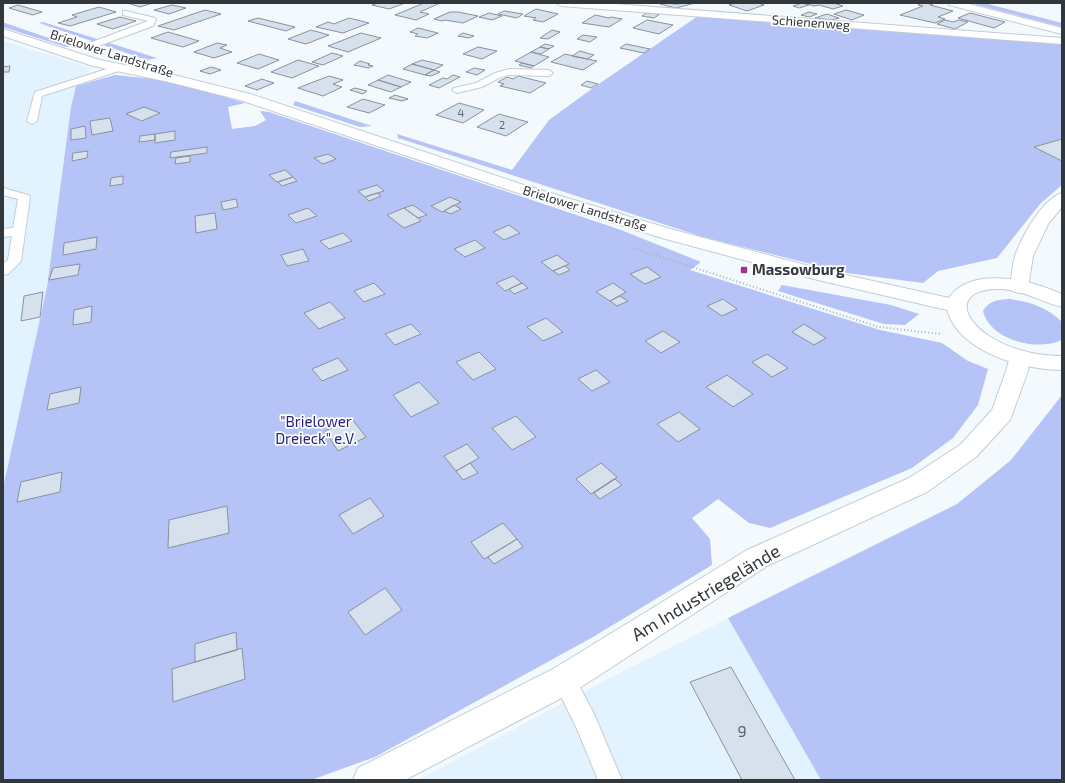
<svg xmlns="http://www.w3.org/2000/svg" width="1065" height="783" viewBox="0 0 1065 783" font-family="'Exo 2',sans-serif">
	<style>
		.built { fill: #e2f3ff }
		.green { fill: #b5c3f6 }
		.building { fill: #d7e1ed; stroke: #89929d }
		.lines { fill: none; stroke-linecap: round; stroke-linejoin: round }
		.lane-casing { stroke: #c0ced7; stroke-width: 2 }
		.street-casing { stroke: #c0ced7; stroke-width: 2 }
		.secondary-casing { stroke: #c0ced7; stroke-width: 2 }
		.path { stroke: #aaafb3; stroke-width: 2; stroke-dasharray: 1 2.5; stroke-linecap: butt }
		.lane { fill: #fff; fill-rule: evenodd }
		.street { fill: #fff; fill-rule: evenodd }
		.secondary { fill: #fff; fill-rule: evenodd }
		.poi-dot { fill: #9c3497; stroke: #fff; stroke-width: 1.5 }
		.labels { text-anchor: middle; stroke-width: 3.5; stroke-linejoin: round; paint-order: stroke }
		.far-number-label { font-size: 11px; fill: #5b6268 }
		.far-street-label { font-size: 13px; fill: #32373b; stroke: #fff }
		.poi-label { font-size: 15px; font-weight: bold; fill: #32373b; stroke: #fff; text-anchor: start }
		.park-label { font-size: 15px; fill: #222380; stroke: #fff }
		.near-number-label { font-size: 16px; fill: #5b6268 }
		.near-street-label { font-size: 18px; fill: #32373b; stroke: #fff }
	</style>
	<rect width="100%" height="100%" fill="#f3f9fd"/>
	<path class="built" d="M3,41L92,68L76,86L71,107L47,287L3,488Z
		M728,618L821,780H418L608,679Z"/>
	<path class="green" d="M970,3H984L1062,23V27Z
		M698,16L1062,42V185L1040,204L997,258L938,271L923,283L847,273L703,237L398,138L397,134L512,170L549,120L593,88Z
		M43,22L157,58L147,60L39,23Z
		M3,23H5L72,46L66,47L3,27Z
		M115,75L172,81L245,103L228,107L232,129L255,126L266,120L260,111L269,112L621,230L701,262L690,270L880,330L942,343L968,361L988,369L978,405L953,438L912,468L770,528L749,523L718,499L692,518L710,539L712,565L593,637L375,757L311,780H3V488L47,287L71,107L76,86Z
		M295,101L372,126L360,127L293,105Z
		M782,285L891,305L919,314L905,325L884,324L778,291Z
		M1010,299C1030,302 1047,307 1062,322V340C1037,352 990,340 983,311C989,300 998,300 1010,299Z
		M1062,395V780H821L728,618L957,504L1011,460Z"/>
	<path class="building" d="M128,3H152L140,7Z
		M378,3H405L389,9L372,5Z
		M424,3H440L420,12L429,14L416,20L395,15Z
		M665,3L675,4L695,3L676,8L660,4Z
		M735,3H758L764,5L747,11L729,5Z
		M802,3L809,5L799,8L793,6Z
		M804,3H834L843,6L833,9L819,5L814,6Z
		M922,3L933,4L930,5L953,11L938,17L945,19L935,23L900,15L923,6L918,5Z
		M18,5L42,12L33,15L9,8Z
		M172,5L186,8L169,14L154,10Z
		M99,7L116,12L70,26L58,23L77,17L72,15Z
		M536,9L558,14L543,22L533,20L536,18L524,16Z
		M205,10L221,14L174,30L158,26Z
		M846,10L864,15L852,20L834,14Z
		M504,11L523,14L517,18L498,14Z
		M450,12H458L478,16L463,23L445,20L442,21L434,19Z
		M809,12L817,14L809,17L801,15Z
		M489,13L502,16L492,20L479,17Z
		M646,13L660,14L654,18L642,16Z
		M970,13L1005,22L994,28L958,18Z
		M827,14L839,18L831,20L815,18Z
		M595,15L609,18L611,17L622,19L609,27L582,23Z
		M120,17L136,21L113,29L97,24Z
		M258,18L295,27L286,31L248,21Z
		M349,18L369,23L343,33L316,27L328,22L334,24Z
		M647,20L673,25L659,34L633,28Z
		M945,20L953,22L959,20L968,22L955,29L937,24Z
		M418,28L438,33L427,38L415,36L418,34L410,32Z
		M311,30L329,35L306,44L288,39Z
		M552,30L560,32L548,39L540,38Z
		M168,32L199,41L183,47L151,38Z
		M361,33L381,38L348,52L328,46Z
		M463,33L474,36L469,38L458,36Z
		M583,35L597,37L590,42L577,39Z
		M217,43L227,45L220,48L232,52L214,58L194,52Z
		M545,44L554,46L549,49L540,47Z
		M626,44L650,49L644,53L620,48Z
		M478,47L497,51L482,59L463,54Z
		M540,47L549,49L541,54L531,52Z
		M580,51L594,55L587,59L572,56Z
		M531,52L549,57L534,66L515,61Z
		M332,53L343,56L323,65L312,62Z
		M259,54L279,60L258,69L237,63Z
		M565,54L587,59L597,61L583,70L551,62Z
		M298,60L319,66L292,78L271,72Z
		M422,60L443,65L434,70L412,64Z
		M360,61L370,64L368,65L373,66L368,68L354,65Z
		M522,63L534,66L531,68L519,65Z
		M412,64L434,70L425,75L403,69Z
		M10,66L9,72H3V67Z
		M211,67L221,70L210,74L200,71Z
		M474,68L485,70L477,75L466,72Z
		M434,70L440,72L431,76L425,75Z
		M388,75L411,82L401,87L378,80Z
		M453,75L460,77L439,88L429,85L443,78L447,79Z
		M329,76L343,80L333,84L342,87L323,96L298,88Z
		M518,76L546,83L530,93L500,86L504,84L498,82L507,77L513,79Z
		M262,79L274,83L257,90L245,86Z
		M378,80L401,87L391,92L368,85Z
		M587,81L598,84L591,88L581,85Z
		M355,88L367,91L363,94L350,90Z
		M395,95L408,99L402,101L389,98Z
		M363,99L385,105L369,113L347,107Z
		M459,103L484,110L463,123L436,115Z
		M144,107L160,113L142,121L126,114Z
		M499,114L528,122L506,136L477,127Z
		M110,118L113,131L92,135L90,121Z
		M85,126L86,138L71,140V129Z
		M175,131V140L155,143V134Z
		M155,134V140L139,142L140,136Z
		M1062,139V161L1034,147Z
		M207,147V153L170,158L171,152Z
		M88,151L87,158L72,161L73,153Z
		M328,154L336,159L323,164L314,158Z
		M190,156V162L175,164L176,158Z
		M285,170L293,177L277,182L269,175Z
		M123,176V184L110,186L111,178Z
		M293,177L297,181L282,186L278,182Z
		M377,185L384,191L365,197L358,191Z
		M377,193L381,196L369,201L365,197Z
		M450,197L461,202L442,212L431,206Z
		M236,199L238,207L223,210L221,202Z
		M413,205L427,215L418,218L404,208Z
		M454,205L461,209L451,214L444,211Z
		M308,208L317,216L296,223L288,215Z
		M404,208L418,218L421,221L404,228L387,215Z
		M215,213L217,229L196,233L195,216Z
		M509,225L520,233L504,240L493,232Z
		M343,233L352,241L329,249L320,241Z
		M97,237L96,249L63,255L64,243Z
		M475,240L485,248L465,257L454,249Z
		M303,249L309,261L287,266L281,255Z
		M557,255L569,264L553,271L541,262Z
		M80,264L78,275L49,280L53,268Z
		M565,266L570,270L559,275L553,271Z
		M647,267L661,277L645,284L630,274Z
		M513,276L522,283L505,291L496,283Z
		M374,283L385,294L364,302L354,291Z
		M522,283L528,288L514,294L509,289Z
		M613,283L626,292L610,301L596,292Z
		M43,292L40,317L21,321L24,296Z
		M620,296L628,301L617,306L610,301Z
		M723,299L737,309L722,316L707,306Z
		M330,302L345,318L319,329L304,313Z
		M92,306L91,322L73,325L74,310Z
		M546,318L563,332L543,341L527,327Z
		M411,324L421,334L395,345L385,334Z
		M804,324L826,338L814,345L792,332Z
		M663,331L680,342L661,353L645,341Z
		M479,352L496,369L473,380L456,362Z
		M767,354L788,368L772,377L752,362Z
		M338,358L348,370L322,381L312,369Z
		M596,370L610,382L592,391L578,379Z
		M727,375L753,394L733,407L706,387Z
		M419,382L439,403L411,417L393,395Z
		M81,387L79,403L47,410L50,394Z
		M679,412L700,429L678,442L657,424Z
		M516,416L536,437L512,450L492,428Z
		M352,419L366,437L338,451L325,431Z
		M467,444L479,458L456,471L444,456Z
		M470,463L478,473L463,480L456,471Z
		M601,463L617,477L591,494L576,479Z
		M62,472L60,492L17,502L21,482Z
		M615,479L622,485L600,499L594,493Z
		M370,498L384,516L353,534L339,515Z
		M227,506L229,533L168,548L169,520Z
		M503,523L517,539L484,559L471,542Z
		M517,539L523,547L494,564L488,557Z
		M385,588L402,610L365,635L348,612Z
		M236,632L237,650L195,662V644Z
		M242,648L245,679L173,702L172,669Z
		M731,667L795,780H742L690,682Z"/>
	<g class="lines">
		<g class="lane-casing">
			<path id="lane" d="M123,11H126L155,18L156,20L153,26L93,48H87L86,46L87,44L148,21L123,15Z
				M119,65L122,66L123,68L122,70L42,96L37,121L32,124L27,121L35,92Z
				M509,69L549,70L553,73L549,76L509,75L501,77L482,87L457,93L452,90L454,88L476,83L495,73Z
				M3,188L28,195L30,197L21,261L8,274L3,275V264L8,260L12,236L3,237V229L13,228L18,199L3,195Z
				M564,669L572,672L594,714L622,780H598L577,729L553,680L556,672Z"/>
		</g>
		<g class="street-casing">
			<path id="street" d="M556,3H601L1062,38V44L561,6Z
				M948,3H965L1062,28V34L949,5Z
				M1062,193V207L1048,224L1033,256L1028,287L1026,291L1019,293L1012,291L1010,287C1012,277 1012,266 1015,256C1021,238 1043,198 1062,193Z
				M1020,350L1027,352L1030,357L1028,371L1010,420L976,457L927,492L767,566L575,691L405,780H353L358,768L553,669L747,550L909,478L960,445L992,410L1006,371L1010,357L1013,352Z"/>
		</g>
		<g class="secondary-casing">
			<path id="secondary" d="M3,29L100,60L170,74L250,94L524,185L674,230L828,271L949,298C971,265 1031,280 1062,294V307C1041,302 1023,290 1001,289C958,288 957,315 989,336C1011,350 1037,356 1062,356V370C1023,370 959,352 947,310L818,280L662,238L512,191L240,100L169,82L93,66L3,36Z"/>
		</g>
		<path class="path" d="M633,248L879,327L941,334"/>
		<use href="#lane" class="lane"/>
		<use href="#street" class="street"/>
		<use href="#secondary" class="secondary"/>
	</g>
	<rect class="poi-dot" x="740" y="266" width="8" height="8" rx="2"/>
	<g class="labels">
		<g class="far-number-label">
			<text x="461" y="117">4</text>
			<text x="502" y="129">2</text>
		</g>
		<g class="far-street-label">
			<text transform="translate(811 22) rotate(4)" y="5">Schienenweg</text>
			<text transform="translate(112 53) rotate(18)" y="5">Brielower Landstraße</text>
			<text transform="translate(585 208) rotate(17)" y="5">Brielower Landstraße</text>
		</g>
		<g class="poi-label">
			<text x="752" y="275">Massowburg</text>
		</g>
		<g class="park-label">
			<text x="316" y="427">"Brielower<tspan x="316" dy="17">Dreieck" e.V.</tspan></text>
		</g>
		<g class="near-number-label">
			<text x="742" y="737">9</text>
		</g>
		<g class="near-street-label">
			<text transform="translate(706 593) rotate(-31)" y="6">Am Industriegelände</text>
		</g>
	</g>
	<rect width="1065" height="783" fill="none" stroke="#32373b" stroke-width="8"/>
</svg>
